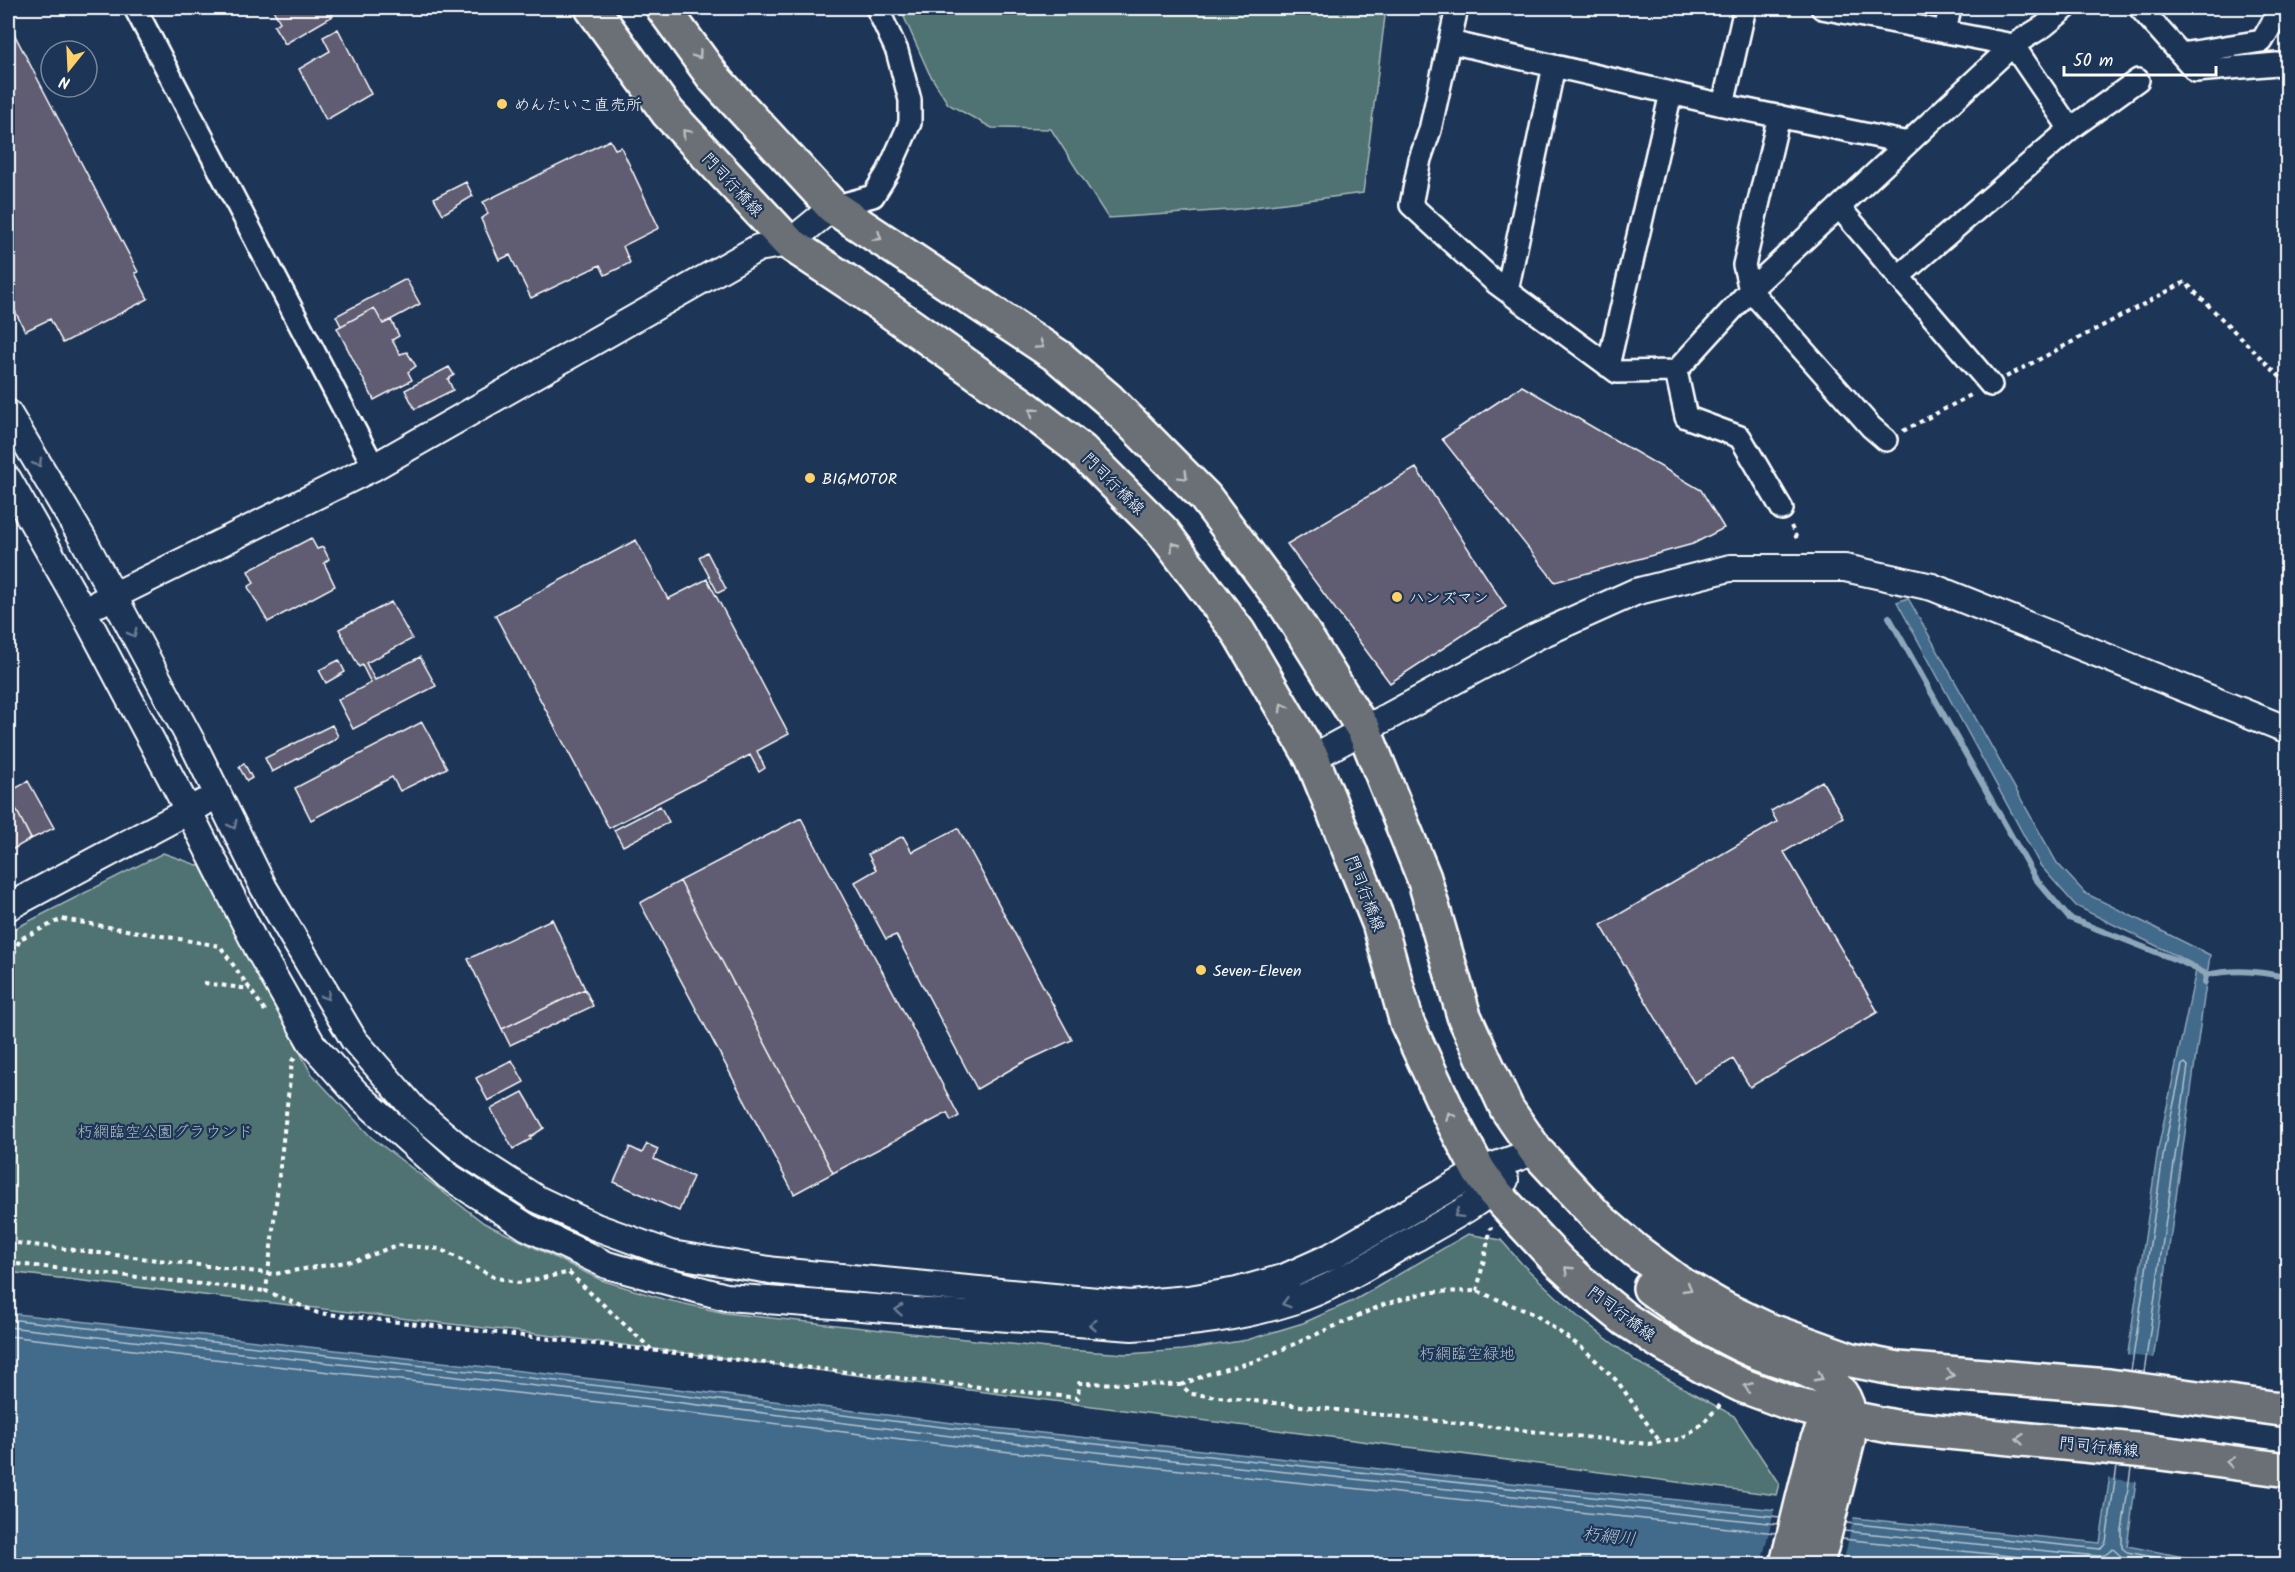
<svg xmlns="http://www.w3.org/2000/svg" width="2295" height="1572" viewBox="0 0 2295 1572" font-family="Kalam,'Klee One',sans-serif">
  <rect width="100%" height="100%" fill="#1d3557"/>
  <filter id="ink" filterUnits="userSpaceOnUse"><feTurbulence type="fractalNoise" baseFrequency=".0167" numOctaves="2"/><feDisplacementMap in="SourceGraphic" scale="12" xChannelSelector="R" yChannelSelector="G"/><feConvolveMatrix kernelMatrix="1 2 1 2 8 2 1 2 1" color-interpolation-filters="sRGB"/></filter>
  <g filter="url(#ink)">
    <path fill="#507272" stroke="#a8b8b8" stroke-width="1.5" d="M900,8h486l-23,185 -133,17 -122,8 -57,-89 -59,-1 -44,-24 -19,-31z
      M163,853l37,13 111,207 60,64 113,86 117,57 62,19 62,14 341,37 61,4 56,-4 64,-10 56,-17 50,-22 115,-67 33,6 21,24 54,51 61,47 97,54 45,68 -3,11 -1214,-158 -554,-65v-340z"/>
    <path fill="#426b8a" stroke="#8ea6b9" stroke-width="1.5" d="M1908,598l149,265 28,30 125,62 -83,591 93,18h-2212v-251l620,70 357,44 575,61 540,55 58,-394 39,-183 -121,-60 -36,-41 -143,-263z"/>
    <path fill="#1d3557" d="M2124,1355l32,3 -18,124 -32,-4z
      M1775,1507l79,8 -11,49h-82z"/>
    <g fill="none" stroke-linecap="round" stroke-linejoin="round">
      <path stroke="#b3c4d0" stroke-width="1.5" d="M8,1319l619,70 357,43 796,85
        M8,1327l618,69 357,44 795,84
        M8,1336l617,69 357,44 794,84
        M2131,1371l33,-221 18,-85 3,-2 3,3 -44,307
        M2131,1468l-9,62v18l5,4 63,12
        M1846,1523l254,26 6,-7 11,-76
        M1844,1531l254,25 7,-1 8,-6 11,10 28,5
        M1842,1539l248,25"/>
      <path stroke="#8ea6b9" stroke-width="6" d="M1889,617l146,261 34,40 115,45 20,10
        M2205,982l1,-7c26,-6 56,-4 82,3"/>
    </g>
    <path fill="#615c71" stroke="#fff" stroke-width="1.5" d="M272,8h57l4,8 -48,28 -11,-18 6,-4z
      M8,22l130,250 -3,1 13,26 -85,44 -13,-24 -25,12 -17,-34z
      M338,29l33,65 -45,26 -27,-51 31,-18 -7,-14z
      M610,140l5,9 6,-2 38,81 -36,18 7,17 -25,12 -5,-10 -69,33 -21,-43 -11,5 -18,-41 7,-5 -5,-12z
      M466,182l7,14 -30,18 -9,-16z
      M406,279l14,25 -37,20 -9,-16 -33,18 -5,-10z
      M374,308l9,16 8,-4 8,16 -7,4 8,14 7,-2 9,14 -8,6 4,8 -38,20 -37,-72z
      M449,367l5,8 -6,4 5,11 -38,19 -10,-19z
      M1522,386l179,104 23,38 -31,16 -138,38 -113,-143z
      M1416,468l90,139 -116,76 -103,-139z
      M311,538l6,11 6,-2 6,12 -5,4 11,23 -67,36 -20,-35 6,-4 -6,-12z
      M636,540l32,59 39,-20 82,155 -32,17 8,17 -6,4 -9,-17 -141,73 -114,-213z
      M707,552l19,37 -8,4 -19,-36z
      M391,602l21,37 -46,24 9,17 45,-23 16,29 -83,43 -15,-29 33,-17 -9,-18 -3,2 -20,-38z
      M339,660l6,12 -19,11 -7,-13z
      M422,722l25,46 -47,23 -8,-14 -81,43 -16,-32z
      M332,725l6,11 -6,5 -60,31 -7,-14z
      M244,763l8,15 -5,3 -8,-14z
      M28,781l26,47 -23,11 -23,-46z
      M1822,781l21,36 -59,35 94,160 -128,75 -17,-28 -39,24 -93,-158 176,-103 -6,-11z
      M8,793l23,46 -23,13z
      M660,806l9,16 -46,24 -9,-16z
      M801,818l158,298 -8,5 -4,-8 -114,60 -153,-292z
      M958,828l114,212 -52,24 -43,25 -81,-154 -10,4 -31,-57 21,-12 -8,-16 35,-18 9,16z
      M680,881l153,292 -39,21 -154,-291z
      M552,919l33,70 -83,40 -34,-70z
      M585,989l8,17 -83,39 -8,-16z
      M512,1060l12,22 -36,19 -12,-23z
      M523,1092l21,36 -14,9 1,2 -18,10 -22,-40z
      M647,1144l11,5 -4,10 39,18 -14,34 -65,-29 16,-35 12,6z"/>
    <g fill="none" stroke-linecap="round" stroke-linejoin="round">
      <g stroke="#fff" stroke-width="26">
        <path id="minor" d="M135,8l239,459
          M1457,8l-27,122 -10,29 -9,46 85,78 121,89 59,-1 74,-81 158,-147 105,-98 31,-19 22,-18
          M1822,8l191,37 57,84 -172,148
          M2140,8l56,63 81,-7 11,4
          M1945,32l5,-24
          M1450,42l273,63 185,38
          M2181,54l81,-13 19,-33
          M1723,105l22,-97
          M1779,116l-35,149 6,25 121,137 15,13
          M2070,129l68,-49
          M833,207l40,-11 15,-24 22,-49v-23l-13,-49 -20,-43
          M1839,207l152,178
          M1507,291l47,-225
          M1608,366l63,-273
          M1676,371l10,46 54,20 42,72"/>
      </g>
      <g stroke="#fff" stroke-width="30">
        <path id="tertiary" d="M8,413l75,126 113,211 68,138 90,152 61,70 52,44 70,45 59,28 75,27 105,17 354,33 59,-5 48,-8 46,-13 47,-21 149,-86 57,-20
          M8,479l75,132 105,199 69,137 55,97 44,49 92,83 79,51 80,38 119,32 406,30c55,-3 108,-9 161,-26 43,-14 82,-40 121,-62 32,-18 65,-35 91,-59
          M99,603l275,-136 384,-219 31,-5 44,-36
          M1312,758l223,-121 100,-45 95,-24h115l87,19 356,143
          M8,907l195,-104"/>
      </g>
      <g stroke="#fff" stroke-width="38">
        <path id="primary" d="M592,8l76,105 121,130 77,51 159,113 56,43 82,82 76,101 73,125 67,165 28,100 46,99 26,49 14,20 66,71 34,31 32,26 40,26 39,22 37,18 51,19 38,10 65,13 251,24 142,19
          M663,8l51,70 119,129 226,150 50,43 96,97 82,110 77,123 60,148 40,138 43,93 29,42 63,68 37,32 43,32 47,27 40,19 86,31 46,9 211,17 179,24
          M1650,1288c32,24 66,46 102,62 25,11 65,19 84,38 15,15 14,32 12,51l-31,125
          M1787,1564l30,-122 13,-28 13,-17"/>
      </g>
      <path stroke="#fff" stroke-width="4" stroke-dasharray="4.5 4.5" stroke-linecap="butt" d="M2006,377l179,-95 103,103
        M1903,431l70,-37
        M1791,526l7,15
        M8,959l4,-1 8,-19 42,-20 158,27 46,66
        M204,983l46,6
        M295,1058l-3,3 -26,230 52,22 760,85 1,-15 102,2 10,9 457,50 33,-5 21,-15 20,-21
        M8,1242l266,32 84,-14 39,-15 43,4 54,28 25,6 52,-11
        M8,1263l258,28
        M569,1273l82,76
        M1477,1291l14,-64
        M1181,1385l27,-11 48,-13 129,-57 43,-12 49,-1 57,23 51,36 33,32 42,60"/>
      <use href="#minor" stroke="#1d3557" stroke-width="21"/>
      <use href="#tertiary" stroke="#1d3557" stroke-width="26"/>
      <use href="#primary" stroke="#6a7074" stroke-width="33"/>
    </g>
    <defs><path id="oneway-chevron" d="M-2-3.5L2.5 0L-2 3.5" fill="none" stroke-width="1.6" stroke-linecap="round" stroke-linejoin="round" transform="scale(1.5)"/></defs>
    <g stroke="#bcbfc0">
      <use href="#oneway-chevron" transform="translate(698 55) rotate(54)"/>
      <use href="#oneway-chevron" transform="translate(686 133) rotate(-133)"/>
      <use href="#oneway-chevron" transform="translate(878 237) rotate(33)"/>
      <use href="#oneway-chevron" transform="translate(1040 345) rotate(34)"/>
      <use href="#oneway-chevron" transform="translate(1033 412) rotate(-142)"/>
      <use href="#oneway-chevron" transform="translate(1184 476) rotate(45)"/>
      <use href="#oneway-chevron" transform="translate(1174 546) rotate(-127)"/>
      <use href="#oneway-chevron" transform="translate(1283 707) rotate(-120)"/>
      <use href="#oneway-chevron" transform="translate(1450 1116) rotate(-115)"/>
      <use href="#oneway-chevron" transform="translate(1568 1270) rotate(-137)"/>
      <use href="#oneway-chevron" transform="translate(1688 1288) rotate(30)"/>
      <use href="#oneway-chevron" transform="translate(1950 1375) rotate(6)"/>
      <use href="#oneway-chevron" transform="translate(1819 1377) rotate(28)"/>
      <use href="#oneway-chevron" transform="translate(1748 1387) rotate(-159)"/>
      <use href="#oneway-chevron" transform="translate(2020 1439) rotate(-175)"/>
      <use href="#oneway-chevron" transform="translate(2230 1462) rotate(-172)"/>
    </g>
    <g stroke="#6c7c92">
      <use href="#oneway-chevron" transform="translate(38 463) rotate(59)"/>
      <use href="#oneway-chevron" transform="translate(133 633) rotate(62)"/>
      <use href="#oneway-chevron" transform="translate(233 825) rotate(63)"/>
      <use href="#oneway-chevron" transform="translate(326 996) rotate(58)"/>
      <use href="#oneway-chevron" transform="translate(1458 1214) rotate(148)"/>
      <use href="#oneway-chevron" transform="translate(1286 1303) rotate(164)"/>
      <use href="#oneway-chevron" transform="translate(899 1310) rotate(-176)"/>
      <use href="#oneway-chevron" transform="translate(1093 1325) rotate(-176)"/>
    </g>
  </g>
  <g fill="#ffd166" stroke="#1d3557" stroke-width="2">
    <circle cx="502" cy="104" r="6"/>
    <circle cx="810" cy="478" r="6"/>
    <circle cx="1397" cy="597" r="6"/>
    <circle cx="1201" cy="970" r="6"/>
  </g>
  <g text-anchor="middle" stroke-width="4.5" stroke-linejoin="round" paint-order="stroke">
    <g font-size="16" fill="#fff" stroke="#1d3557" text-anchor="start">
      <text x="514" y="110">めんたいこ直売所</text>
      <text x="822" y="484">BIGMOTOR</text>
      <text x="1409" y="603">ハンズマン</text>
      <text x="1213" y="976">Seven-Eleven</text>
    </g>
    <g font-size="16" fill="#fff" stroke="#1d3557">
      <text transform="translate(733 184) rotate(47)" y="6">門司行橋線</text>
      <text transform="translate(1114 483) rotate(45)" y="6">門司行橋線</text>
      <text transform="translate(1366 893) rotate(69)" y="6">門司行橋線</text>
      <text transform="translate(1622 1313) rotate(37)" y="6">門司行橋線</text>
      <text transform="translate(2099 1446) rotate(6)" y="6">門司行橋線</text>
    </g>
    <g font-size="16" fill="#b0c0c0" stroke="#1d3557">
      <text x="165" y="1137">朽網臨空公園グラウンド</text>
      <text x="1467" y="1359">朽網臨空緑地</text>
    </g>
    <g font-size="18" font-style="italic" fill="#b3c4d0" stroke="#1d3557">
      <text transform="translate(1609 1536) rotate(7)" y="6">朽網川</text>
    </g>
  </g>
  <rect width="2295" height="1572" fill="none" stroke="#1d3557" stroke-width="30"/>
  <rect x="15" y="15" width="2265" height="1542" fill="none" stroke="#fff" stroke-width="2" filter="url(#ink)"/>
  <g transform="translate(69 69) rotate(198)"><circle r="28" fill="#1d3557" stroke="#77869a" stroke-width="1.5"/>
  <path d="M0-4.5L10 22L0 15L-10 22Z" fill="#ffd166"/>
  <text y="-9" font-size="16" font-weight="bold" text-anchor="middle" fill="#ffffff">N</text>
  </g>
  <path d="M2064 66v9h152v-9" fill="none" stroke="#ffffff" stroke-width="3"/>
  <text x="2073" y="66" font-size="18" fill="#ffffff" stroke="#1d3557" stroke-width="4.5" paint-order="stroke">50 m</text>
</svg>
